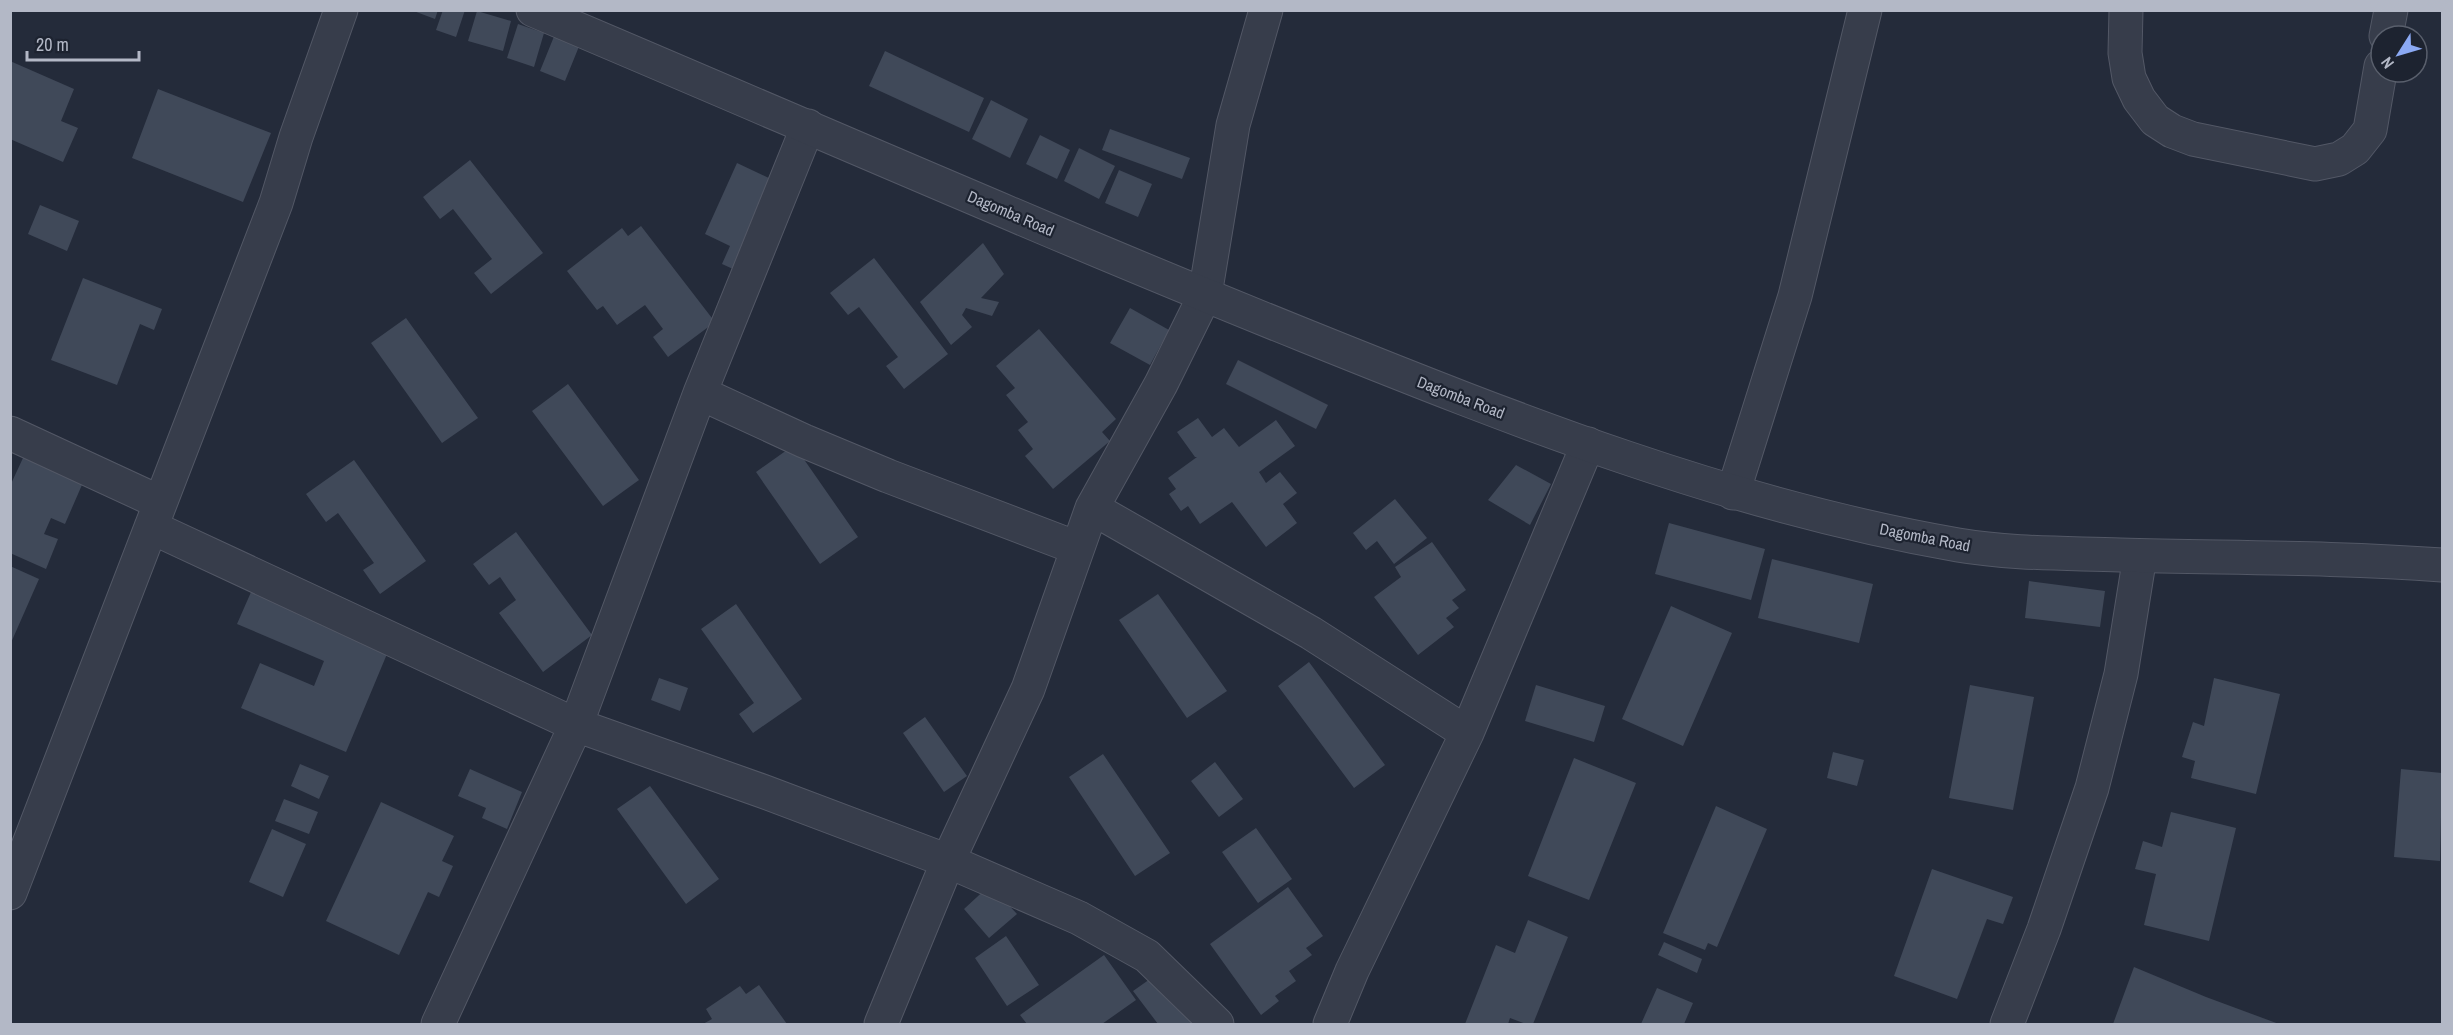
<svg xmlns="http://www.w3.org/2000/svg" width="2453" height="1035" viewBox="0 0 2453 1035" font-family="'Archivo Narrow',sans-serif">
  <rect width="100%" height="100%" fill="#242b3a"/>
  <path fill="#404959" d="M411,10h27l-3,9z
    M443,10h22l-9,27 -20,-7z
    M477,11l34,10 -8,30 -35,-10z
    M518,24l26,9 -10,34 -27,-9z
    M555,34l25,10 -15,37 -25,-10z
    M885,51l99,47 -15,34 -100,-46z
    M10,61l64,28 -13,32 17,7 -15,34 -53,-23z
    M158,89l113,44 -28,69 -111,-44z
    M991,100l37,19 -18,39 -38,-19z
    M1110,129l80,29 -8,21 -80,-29z
    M1040,135l30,15 -13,29 -31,-15z
    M1079,148l36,18 -16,33 -35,-18z
    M470,160l73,93 -52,41 -17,-21 18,-14 -39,-50 -13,10 -17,-22z
    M737,163l36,17 -29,94 -22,-10 8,-18 -25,-12z
    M1119,170l33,14 -14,33 -33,-14z
    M40,205l39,16 -12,30 -39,-17z
    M641,226l74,96 -47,35 -15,-20 10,-8 -18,-24 -28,20 -14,-19 -6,4 -30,-39 55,-43 6,8z
    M983,243l21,31 -23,24 18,4 -7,14 -26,-8 -4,7 10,12 -21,18 -31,-43z
    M874,258l74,96 -44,35 -18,-23 12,-9 -39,-50 -11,8 -18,-22z
    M83,278l79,31 -8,21 -14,-6 -23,61 -66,-25z
    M1130,308l39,22 -19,35 -40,-22z
    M406,318l72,100 -36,25 -71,-100z
    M1039,329l77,90 -14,13 8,9 -57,48 -28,-33 8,-7 -15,-19 10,-8 -22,-27 9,-7 -19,-22z
    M1238,360l90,45 -12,24 -90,-45z
    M568,384l71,96 -36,26 -71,-95z
    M1198,418l14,19 12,-9 15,19 37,-27 19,26 -36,26 7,11 14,-11 17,21 -14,11 14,19 -31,24 -34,-45 -32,22 -12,-18 -7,5 -12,-17 7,-5 -8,-11 29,-21h-2l-18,-25z
    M29,445l59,26 -23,53 -14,-6 -7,16 14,5 -12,30 -36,-16v-67z
    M794,445l64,92 -38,27 -64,-92z
    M354,460l72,101 -46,33 -17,-24 11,-7 -36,-50 -12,9 -20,-28z
    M1516,465l35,19 -21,41 -42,-25z
    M1395,499l32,39 -33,26 -17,-23 -11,9 -13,-17z
    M1669,523l96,26 -14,51 -96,-26z
    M516,532l76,103 -49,37 -44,-59 17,-13 -16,-23 -11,8 -16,-21z
    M1432,542l34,48 -14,10 7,8 -13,10 8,9 -36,28 -44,-58 27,-20 -6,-10z
    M1772,559l101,25 -14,59 -101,-25z
    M10,566l29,13 -29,66z
    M2029,581l76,10 -5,36 -75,-9z
    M255,583l137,59 -46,110 -105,-44 19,-45 54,23 10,-25 -87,-37z
    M1158,594l69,97 -40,27 -68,-98z
    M736,604l66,95 -49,34 -14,-19 15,-11 -53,-74z
    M1671,606l61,27 -49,113 -61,-27z
    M1309,662l76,103 -31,23 -76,-102z
    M659,678l29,10 -8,23 -29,-11z
    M2214,678l66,16 -24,100 -65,-16 4,-17 -13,-4 11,-35 11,4z
    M1536,685l69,21 -11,36 -69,-21z
    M1970,685l64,12 -21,113 -64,-12z
    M925,717l42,59 -23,16 -41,-59z
    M1833,752l31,8 -7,26 -30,-8z
    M1103,754l67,99 -35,23 -66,-99z
    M1574,758l62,25 -47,117 -61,-24z
    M1215,762l28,37 -24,18 -28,-36z
    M300,764l29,12 -10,23 -28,-13z
    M470,769l52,23 -15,37 -25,-11 4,-10 -28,-12z
    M2401,769l41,4 -2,88 -46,-4z
    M650,786l69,93 -33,25 -69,-95z
    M284,799l34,13 -9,22 -34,-13z
    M381,802l73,34 -12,25 11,5 -14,31 -11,-5 -29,63 -73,-34z
    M1716,806l51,23 -50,118 -9,-4 -3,7 -42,-17z
    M2171,812l65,16 -27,113 -65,-16 12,-51 -21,-5 8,-28 19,6z
    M1256,828l36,51 -34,24 -36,-51z
    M272,829l34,15 -23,53 -34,-15z
    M1932,869l81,28 -10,27 -16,-5 -30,80 -63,-23z
    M990,885l27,29 -28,24 -25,-29z
    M1288,887l35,49 -17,12 6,7 -23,16 7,10 -21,15 4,5 -18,14 -51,-71z
    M1528,920l40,17 -35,87h-7l-16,-6 -2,6h-43l31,-79 19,8z
    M1006,936l33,49 -32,21 -32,-48z
    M1664,942l38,17 -5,14 -39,-18z
    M1104,955l32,45 -34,24h-75l-7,-9z
    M2134,967l72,30 73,27h-166z
    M1160,972l37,52h-39l-25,-33z
    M759,985l28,39h-84l9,-5 -6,-10 34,-23 6,8z
    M1657,988l36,15 -9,21h-43z"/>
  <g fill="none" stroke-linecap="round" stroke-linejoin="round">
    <g stroke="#535866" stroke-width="35">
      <path id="minor" d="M2126,10l-1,43 4,25 10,21 16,21 17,11 21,8 122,25 24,-5 16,-10 15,-19 11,-64
        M2386,36l5,-26
        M700,393l104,48 84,35 189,72
        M10,433l149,69
        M1733,493l62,-197 70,-286
        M1092,508l219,125 156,100
        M151,527l425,198 189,67 183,69 131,57 68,38 70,68
        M10,893l266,-690 20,-66 45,-127
        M438,1024l138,-299 124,-332 108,-267
        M881,1024l67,-163 80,-172 64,-181 69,-124 44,-89 28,-170 33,-115
        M1330,1024l22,-53 115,-238 121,-289
        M2007,1024l37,-95 48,-141 29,-114 19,-118"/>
    </g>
    <g stroke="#535866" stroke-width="35">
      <path id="tertiary" d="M533,10c258,109 514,222 773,326 211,85 426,170 652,209 53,9 108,8 162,10 107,3 215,2 322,10"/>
    </g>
    <use href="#minor" stroke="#373d4b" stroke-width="33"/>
    <use href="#tertiary" stroke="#373d4b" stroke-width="33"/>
  </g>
  <g text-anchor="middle" stroke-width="4.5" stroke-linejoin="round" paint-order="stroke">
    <g font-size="16" fill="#b3b8c6" stroke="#1d2330">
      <text transform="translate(1011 213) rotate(23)" y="6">Dagomba Road</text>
      <text transform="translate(1461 397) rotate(21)" y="6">Dagomba Road</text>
      <text transform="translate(1925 537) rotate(11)" y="6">Dagomba Road</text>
    </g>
  </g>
  <rect width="2453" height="1035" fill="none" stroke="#b3b8c6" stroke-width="24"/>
  <g transform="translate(2399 54) rotate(233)"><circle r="28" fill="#1d2330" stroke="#595f6c" stroke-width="1.5"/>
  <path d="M0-4.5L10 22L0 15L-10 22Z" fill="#8ba9f3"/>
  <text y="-9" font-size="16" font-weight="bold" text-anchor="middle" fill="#b3b8c6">N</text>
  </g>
  <path d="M27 51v9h112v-9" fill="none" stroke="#b3b8c6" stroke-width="3"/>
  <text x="36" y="51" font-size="18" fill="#b3b8c6" stroke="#1d2330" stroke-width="4.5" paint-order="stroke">20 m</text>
</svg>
